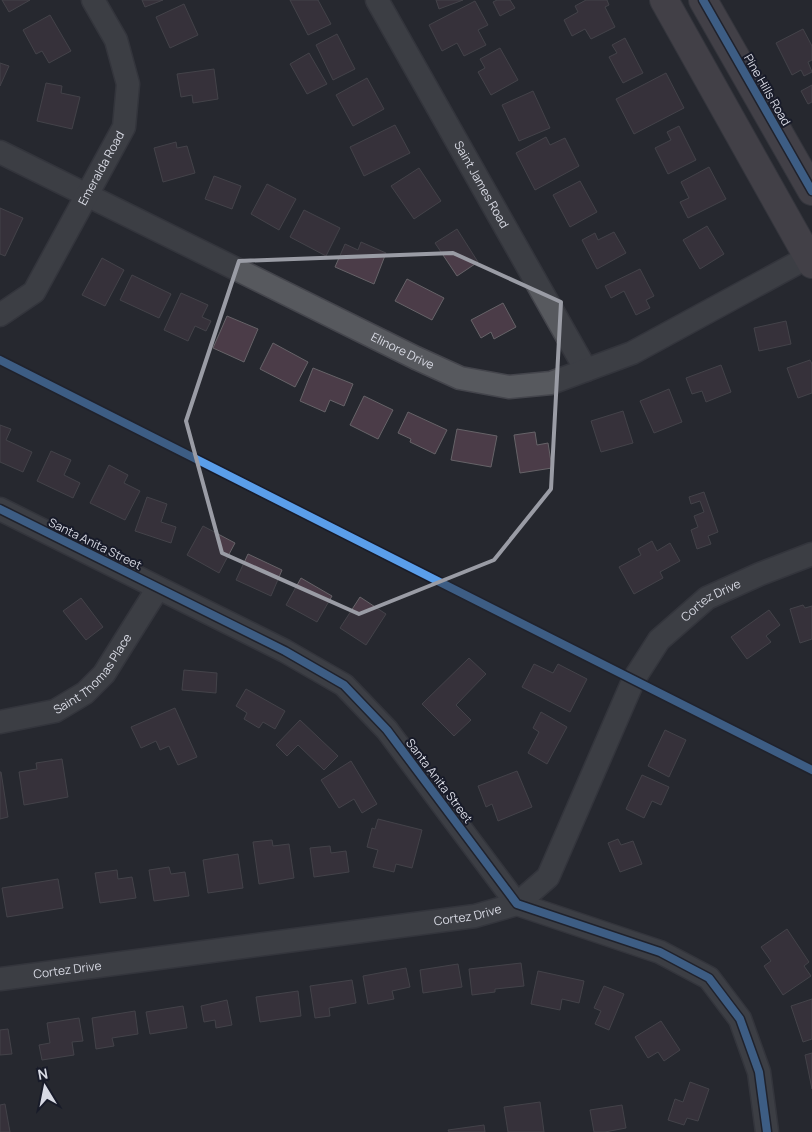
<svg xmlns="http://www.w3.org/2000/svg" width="812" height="1132" viewBox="0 0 812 1132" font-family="Manrope,sans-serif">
  <rect width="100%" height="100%" fill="#26282f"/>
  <path fill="#4b3c48" stroke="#666368" d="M2,0h28l-21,12z
    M142,0h21l-18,7z
    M290,0h28l13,24 -23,11z
    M436,0h27l-24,9z
    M497,0h13l5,8 -15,8 -7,-14z
    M586,0h21l2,5 -4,2 10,20 -24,12 -6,-10 -13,7 -8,-16 14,-8 -3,-6z
    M475,1l13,24 -10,5 8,15 -22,11 -7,-13 -15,8 -13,-26z
    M184,4l14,31 -28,13 -14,-31z
    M50,15l21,36 -22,12 -7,-12 -6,3 -13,-24z
    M803,29l9,17v14l-4,2 4,10 -8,4 -3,-6 -9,5 -16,-32z
    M337,34l18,35 -22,11 -17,-35z
    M625,38l18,35 -20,10 -14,-26 8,-4 -5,-8z
    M500,48l18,32 -27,15 -13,-23 7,-4 -5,-9z
    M309,53l18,31 -20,10 -17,-30z
    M0,63l9,3 -9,20z
    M214,69l4,30 -25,4 -1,-8 -11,2 -4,-23z
    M666,73l18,35 -50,26 -18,-35z
    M367,78l17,31 -31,17 -17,-31z
    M46,83l16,3 -1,7 19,4 -8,32 -35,-8z
    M812,85v17l-4,2 -7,-13z
    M533,91l17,37 -31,13 -17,-36z
    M395,125l15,28 -46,23 -14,-29z
    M679,126l17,34 -28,14 -13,-26 16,-8 -4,-8z
    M546,137l4,8 15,-7 14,28 -44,24 -19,-37z
    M176,142l1,6 10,-2 8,27 -32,9 -9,-34z
    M709,167l17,32 -38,19 -8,-16 9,-4 -8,-16z
    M419,168l22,33 -27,18 -23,-33z
    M214,176l27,10 -9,23 -27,-10z
    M580,181l17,31 -27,15 -17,-32z
    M267,184l29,15 -17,31 -28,-16z
    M0,208l23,10 -18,38 -5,-2z
    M304,210l36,18 -14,28 -36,-19z
    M707,226l17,28 -24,15 -17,-29z
    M457,229l21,33 -21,14 -22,-33z
    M614,232l12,21 -29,16 -15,-29 13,-7 3,7z
    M361,242l25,11 -12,31 -39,-17 10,-23 13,6z
    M102,258l22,12 -19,36 -23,-11z
    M640,269l14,27 -8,4 4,8 -14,7 -12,-24 -13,7 -6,-12z
    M132,275l39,19 -12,24 -39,-18z
    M407,279l37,19 -12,22 -37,-19z
    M181,293l27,12 -6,12 9,4 -5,10 -11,-5 -7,15 -24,-11z
    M503,303l13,24 -22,12 -3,-7 -10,6 -10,-18z
    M227,316l31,13 -14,33 -31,-14z
    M786,321l5,23 -32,7 -5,-23z
    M273,343l35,19 -13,25 -35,-18z
    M810,360l2,4v29l-14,5 -11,-30z
    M721,365l10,27 -25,10 -4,-11 -10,3 -6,-16z
    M313,368l40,16 -9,22 -14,-6 -5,12 -25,-11z
    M669,389l13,33 -28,11 -14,-32z
    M364,396l29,14 -15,29 -28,-14z
    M623,411l10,32 -32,9 -10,-31z
    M408,412l39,18 -12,24 -25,-12 1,-3 -13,-6z
    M0,425l11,4 -5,11 26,12 -9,20 -23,-10z
    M457,429l40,7 -6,31 -40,-7z
    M535,432l2,13 11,-2 4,25 -32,5 -6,-38z
    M51,451l20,9 -7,15 16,8 -7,15 -36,-17z
    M109,465l19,10 -4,8 16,8 -15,29 -35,-17z
    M704,492l14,40 -10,4 3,8 -14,5 -6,-19 7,-3 -4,-11 10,-4 -4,-11 -9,3 -2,-7z
    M147,497l20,7 -6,18 15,5 -5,16 -36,-12z
    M203,526l32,17 -16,30 -32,-18z
    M652,541l5,10 13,-8 10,18 -20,11 3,6 -29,16 -15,-27 22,-12 -3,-6z
    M248,554l34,16 -11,26 -35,-16z
    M301,578l31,18 -15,26 -31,-17z
    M360,597l26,17 -20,31 -26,-17z
    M81,598l22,29 -17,13 -23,-29z
    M803,605l2,3 7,-2v33l-12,4 -10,-34z
    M769,610l11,15 -14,11 5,6 -24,17 -16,-22z
    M469,658l17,16 -30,31 15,15 -17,16 -32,-32z
    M534,664l19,9 5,-9 29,15 -17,33 -48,-25z
    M184,670l33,3 -1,20 -34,-3z
    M246,689l39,22 -10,18 -12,-7 -4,6 -15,-9 3,-6 -11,-7z
    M175,708l22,49 -19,8 -9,-19 -9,4 -4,-9 -15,7 -10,-21z
    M541,712l26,15 -20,37 -19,-11 11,-21 -6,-4z
    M300,720l38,36 -14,14 -26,-25 -11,11 -11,-11z
    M665,730l21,10 -17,37 -21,-11z
    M62,759l6,38 -44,8 -5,-33 18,-3 -1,-6z
    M351,761l26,43 -15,9 -8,-14 -15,9 -18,-28z
    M517,771l15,36 -34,14 -6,-17 -6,3 -8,-21z
    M0,772h1l7,45 -8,2z
    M642,775l27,12 -8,18 -9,-4 -8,17 -18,-9z
    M378,819l44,11 -10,38 -16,-4 -2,8 -21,-5 5,-17 -11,-3 5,-19 3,1z
    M618,839l3,6 12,-4 9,23 -22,8 -12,-29z
    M272,840l1,6 16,-2 5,34 -35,6 -6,-42z
    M330,846l1,7 15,-2 3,21 -35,5 -4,-29z
    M238,854l5,34 -35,5 -5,-33z
    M169,867l2,7 14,-2 4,24 -35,5 -5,-31z
    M117,870l1,9 14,-2 4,21 -36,5 -5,-30z
    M58,879l5,29 -56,9 -5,-29z
    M787,929l22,33 -5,4 7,10 -28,19 -19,-29 7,-5 -10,-14z
    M521,963l3,23 -29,3v3l-23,3 -3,-26z
    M458,964l4,23 -39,6 -3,-23z
    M406,968l4,19 -18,4 2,8 -26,5 -5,-28z
    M538,971l46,10 -5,22 -17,-4 -2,11 -29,-6z
    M352,980l4,23 -27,5 1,8 -15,2 -5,-32z
    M604,986l20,8 -15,36 -14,-6 6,-13 -7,-3z
    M298,991l3,25 -41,6 -4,-25z
    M812,999v40l-9,3 -12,-36z
    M227,1000l5,25 -16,3 -1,-8 -11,2 -3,-16z
    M183,1006l4,22 -37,6 -4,-22z
    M135,1011l3,23 -26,4 2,8 -18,3 -4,-31z
    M79,1018l4,23 -11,1 2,13 -32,5 -3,-15 11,-2 -3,-20z
    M661,1021l19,29 -16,11 -6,-9 -10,6 -13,-21z
    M8,1029l4,25 -12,1v-25z
    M812,1053v36l-7,-34z
    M690,1082l19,7 -11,32 -11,-3 -3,7 -16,-5 7,-21 8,3z
    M540,1102l4,30h-36l-4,-25z
    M5,1104l5,28h-10v-27z
    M622,1105l4,23 -21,4h-11l-4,-22z
    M484,1125l1,7h-36l-1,-2z"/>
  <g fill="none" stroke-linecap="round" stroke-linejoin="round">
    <g stroke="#44454c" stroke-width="25">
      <g id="minor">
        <path id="s1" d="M377,0l209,370"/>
        <path id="s2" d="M0,152l416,206 44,20 49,9 42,-4 81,-30 180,-98"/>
        <path id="s3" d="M0,315l34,-23 90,-165 4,-43 -12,-44 -23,-40"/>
        <path d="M0,509l285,142 59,34 43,45 130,174 143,48 49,26 31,41 19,53 8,60"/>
        <path id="s4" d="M0,722l55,-11 30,-18 19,-19 54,-86"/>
        <path id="s5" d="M0,979l475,-63 42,-12 31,-27 86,-198 25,-39 48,-42 53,-24 52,-20"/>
      </g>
    </g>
    <g stroke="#44454c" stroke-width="30">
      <path id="major" d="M664,0l148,264
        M703,0l109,191"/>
    </g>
    <use href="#minor" stroke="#57595e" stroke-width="22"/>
    <use href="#major" stroke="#645d64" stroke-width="28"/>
    <g stroke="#181b29" stroke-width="11">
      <path id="cycleway" d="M703,0l109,191
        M0,360l812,410
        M0,509l285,142 59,34 43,45 130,174 143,48 49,26 31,41 19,53 8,60"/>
    </g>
    <use href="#cycleway" stroke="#5a9eea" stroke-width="8"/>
  </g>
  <path d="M0 0H812V1132H0ZM453,253l108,49 -10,187 -57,71 -135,54 -137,-61 -36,-132 53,-160z" fill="#26282f" fill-opacity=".55" fill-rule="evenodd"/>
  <path fill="none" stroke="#9a9ca5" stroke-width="4" stroke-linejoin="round" d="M453,253l108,49 -10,187 -57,71 -135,54 -137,-61 -36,-132 53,-160z"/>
  <g text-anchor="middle" stroke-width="4" stroke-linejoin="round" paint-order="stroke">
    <g font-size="12" fill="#d8dae4" stroke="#181b29">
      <text transform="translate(767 90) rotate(60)" y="4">Pine Hills Road</text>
      <text dy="4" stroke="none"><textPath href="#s3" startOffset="182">Emeralda Road</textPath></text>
      <text dy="4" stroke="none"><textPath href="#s1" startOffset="212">Saint James Road</textPath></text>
      <text dy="4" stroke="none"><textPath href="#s2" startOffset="449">Elinore Drive</textPath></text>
      <text transform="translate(95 544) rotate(26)" y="4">Santa Anita Street</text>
      <text dy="4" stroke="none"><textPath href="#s5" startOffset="892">Cortez Drive</textPath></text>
      <text dy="4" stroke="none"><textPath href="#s4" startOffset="110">Saint Thomas Place</textPath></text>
      <text transform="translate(439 781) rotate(53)" y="4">Santa Anita Street</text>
      <text dy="4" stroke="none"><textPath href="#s5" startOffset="472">Cortez Drive</textPath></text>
      <text dy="4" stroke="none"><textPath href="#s5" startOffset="68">Cortez Drive</textPath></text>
    </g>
  </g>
  <g transform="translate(45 1087) rotate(350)" stroke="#181b29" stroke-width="4" paint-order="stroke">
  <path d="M0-4L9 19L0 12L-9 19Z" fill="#d8dae4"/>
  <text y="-8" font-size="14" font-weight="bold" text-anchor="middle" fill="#d8dae4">N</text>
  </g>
</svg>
